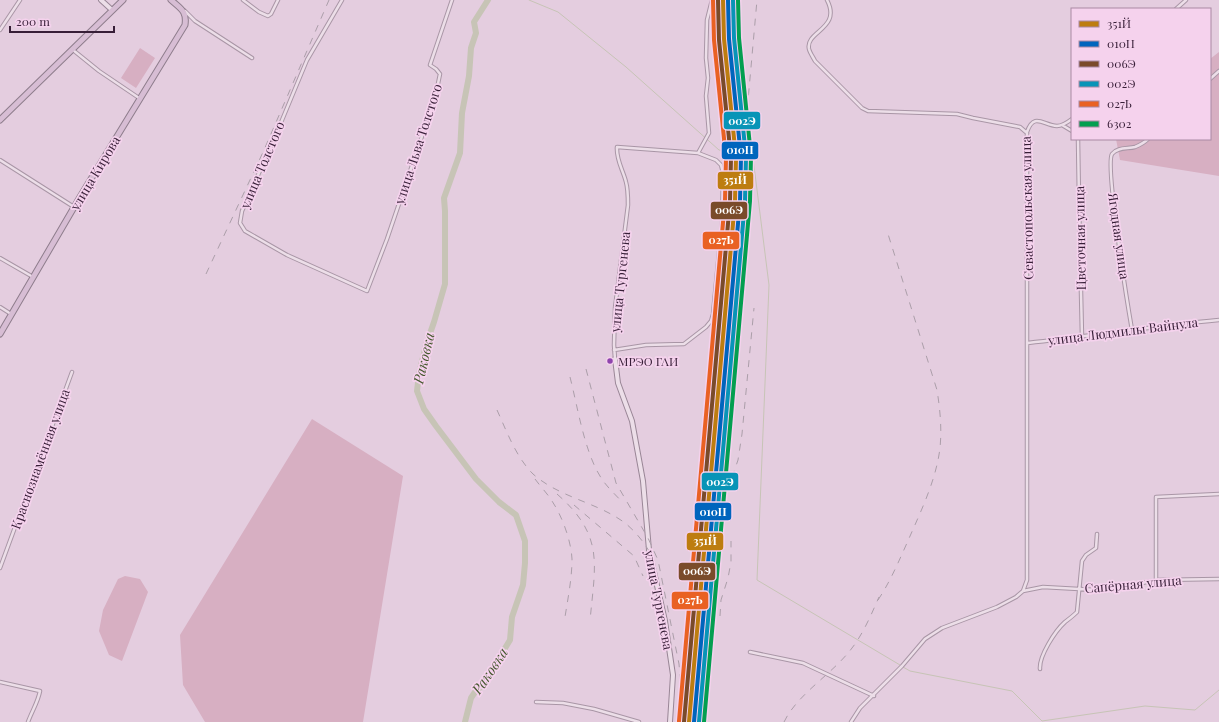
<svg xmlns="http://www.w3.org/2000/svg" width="1219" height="722" viewBox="0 0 1219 722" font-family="'Playfair Display',serif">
  <rect width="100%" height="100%" fill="#e4cddf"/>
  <path fill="#d7afc2" d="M140,48l15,10 -19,30 -15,-10z
    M1219,52v124l-99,-16 -4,-21h94v-80z
    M312,419l91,57 -40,246h-158l-22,-37 -3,-50z
    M125,576l15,3 8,13 -26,69 -13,-6 -10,-24 4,-21 15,-31z"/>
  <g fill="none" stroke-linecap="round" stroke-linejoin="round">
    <path stroke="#c7c4b6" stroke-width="1" d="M529,0l29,12 68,55 93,83 30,6 4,2 16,127 -12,295 143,85
      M903,667l7,4 102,20 30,30 103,-15 50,4 24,-20"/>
    <path stroke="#c7c4b6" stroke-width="6" d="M465,722l6,-24 4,-6 7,-6 28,-46 2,-23 11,-32 2,-22v-22l-9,-26 -17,-13 -23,-23 -40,-53 -12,-17 -7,-18 2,-17 7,-29 8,-23 11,-38v-73l-1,-13 16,-45 2,-40 7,-37 2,-28 5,-15 -2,-11 14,-22"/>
    <g stroke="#a996a6" stroke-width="4.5">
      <path id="street" d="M243,0l16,12 9,4 3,-2 7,-14
        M342,0l-35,60 -32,77 -33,74 -2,12 5,8 42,24 80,36 20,-52 48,-141 5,-24 -4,-5 -6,-4 22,-65
        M827,0c15,29 -22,31 -18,49 1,4 4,8 6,12l47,47 6,3 89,3 16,4 47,9 7,6v447l-4,11
        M1176,9l10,-9
        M185,11l10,10 57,37
        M0,30l20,-30
        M73,50l26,21 40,27
        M1210,79l9,-8
        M1062,125l10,6
        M1027,132c7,-20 16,-7 30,-6 5,0 11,-4 15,-7
        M1078,139l1,63 3,135
        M698,153l11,-20 -3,-37 2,-18 -2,-20 1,-38 5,-20
        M0,160l74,47
        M0,258l33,19
        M0,307l11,7
        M1132,330c-4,-23 -27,-165 -20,-176 5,-7 16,-5 23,-7 5,-2 9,-4 13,-8
        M1028,343c64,-7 127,-17 191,-23
        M614,350l32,-5 38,-1 22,-17 5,-6 2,-7 9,-92 1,-49 -2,-8 -5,-5 -18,-7 -81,-6c-1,13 6,23 9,35 2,7 2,15 2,23l-13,103 -1,37 1,14
        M0,568l72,-196
        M1156,580v-83l63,-3
        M750,652l53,11 71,33
        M1040,669c-1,-13 15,-38 25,-47 4,-3 8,-6 12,-10l5,-51 4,-6 10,-7 1,-14
        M0,682l40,9c-2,11 -8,20 -12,31
        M536,702l27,1 31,6 45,13
        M851,722l9,-14 42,-42 23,-27 17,-11 55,-21 19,-10 7,-6 20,-4 54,3 22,-2 37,-8 63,-1"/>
    </g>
    <g stroke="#998696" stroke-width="6">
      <path id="secondary" d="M101,0l11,10
        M615,359l3,24 14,38 11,60 6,69 16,71 8,54 -3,47"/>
    </g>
    <g stroke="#8e7d8c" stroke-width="7">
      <path id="highway" d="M0,120l123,-120
        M0,334l80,-137 105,-172c2,-14 -4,-16 -14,-25"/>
    </g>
    <use href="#street" stroke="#ecdee8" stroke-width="2.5"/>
    <use href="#secondary" stroke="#ecdee8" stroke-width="4"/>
    <use href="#highway" stroke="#d7bdd4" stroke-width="5"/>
    <path stroke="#ab9ea9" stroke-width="1" stroke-dasharray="7 7" stroke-linecap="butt" d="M741,179l16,-179
      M206,274l58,-124 65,-150
      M586,369l30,114 32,55 10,22 21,104 2,23
      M570,377c8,31 15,80 34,105 5,7 12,13 18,20
      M497,410c10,22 19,47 36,64 27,24 64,28 92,49 10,8 18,18 24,28
      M535,479c5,7 12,14 17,22 10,15 19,39 20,58 0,19 -4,39 -7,58
      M557,494c48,42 38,70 33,127
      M723,504l15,-44 4,-26 12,-126
      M574,505l60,51 9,20
      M878,600c12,-18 20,-37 29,-57 13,-30 29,-62 33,-95 2,-20 0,-39 -3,-58l-49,-156
      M720,616l1,-16 7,-22 3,-16v-21
      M784,722c13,-27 45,-46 64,-69 14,-16 23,-38 31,-56"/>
    <g stroke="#f5d2ed" stroke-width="7">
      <path id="rail-1" d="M689,722l46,-521 1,-43 -12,-119 -1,-39"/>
    </g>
    <g stroke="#f5d2ed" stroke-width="7">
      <path id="rail-2" d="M694,722l46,-521 1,-44 -12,-118 -1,-39"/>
    </g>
    <g stroke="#f5d2ed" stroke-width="7">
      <path id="rail-3" d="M684,722l46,-521 1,-43 -12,-118 -1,-40"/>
    </g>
    <g stroke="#f5d2ed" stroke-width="7">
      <path id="rail-4" d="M699,722l46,-521 1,-44 -12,-119 -1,-38"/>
    </g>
    <g stroke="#f5d2ed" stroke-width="7">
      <path id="rail-5" d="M679,721l46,-521 1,-42 -12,-118 -1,-40"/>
    </g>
    <g stroke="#f5d2ed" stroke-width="7">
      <path id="rail-6" d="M704,722l46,-521 1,-45 -12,-118 -1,-38"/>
    </g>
    <use href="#rail-1" stroke="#bd7d10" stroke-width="4"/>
    <use href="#rail-2" stroke="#0065bd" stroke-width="4"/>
    <use href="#rail-3" stroke="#7a4b2a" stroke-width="4"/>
    <use href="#rail-4" stroke="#0894b7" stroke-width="4"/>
    <use href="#rail-5" stroke="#e96123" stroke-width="4"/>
    <use href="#rail-6" stroke="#039f50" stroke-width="4"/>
  </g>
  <circle fill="#8e44ad" stroke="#f5d2ed" stroke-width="1.5" cx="610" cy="361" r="3.5"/>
  <g text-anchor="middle" stroke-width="3.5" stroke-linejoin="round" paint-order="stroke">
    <g font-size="12" fill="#371e37" stroke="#f5d2ed" text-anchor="start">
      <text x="618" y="366">МРЭО ГАИ</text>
    </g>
    <g font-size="13" fill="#371e37" stroke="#f5d2ed">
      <text transform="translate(418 144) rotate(-72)" y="5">улица Льва Толстого</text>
      <text transform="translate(262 165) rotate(-67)" y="5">улица Толстого</text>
      <text transform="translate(95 173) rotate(-59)" y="5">улица Кирова</text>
      <text transform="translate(1027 208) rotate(-91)" y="5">Севастопольская улица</text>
      <text transform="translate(1119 236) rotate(82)" y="5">Ягодная улица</text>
      <text transform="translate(1080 238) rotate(-91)" y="5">Цветочная улица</text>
      <text transform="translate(620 282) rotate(-84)" y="5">улица Тургенева</text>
      <text transform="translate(1123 331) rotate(-7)" y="5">улица Людмилы Вайнула</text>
      <text transform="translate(40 459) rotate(-70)" y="5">Краснознамённая улица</text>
      <text transform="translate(1133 584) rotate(-5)" y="5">Сапёрная улица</text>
      <text transform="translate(659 600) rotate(79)" y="5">улица Тургенева</text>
    </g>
    <g font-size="14" font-style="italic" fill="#44572d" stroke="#f5d2ed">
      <text transform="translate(424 358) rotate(-77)" y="5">Раковка</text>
      <text transform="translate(490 671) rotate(-56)" y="5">Раковка</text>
    </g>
  </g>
  <g stroke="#f5d2ed" stroke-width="1.5">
    <rect x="723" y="111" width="38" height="19" rx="4" fill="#0894b7"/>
    <rect x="721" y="141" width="38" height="19" rx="4" fill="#0065bd"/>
    <rect x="717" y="171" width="37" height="19" rx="4" fill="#bd7d10"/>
    <rect x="710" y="201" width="38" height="19" rx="4" fill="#7a4b2a"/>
    <rect x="702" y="231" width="38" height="19" rx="4" fill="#e96123"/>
    <rect x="701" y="472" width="38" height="19" rx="4" fill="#0894b7"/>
    <rect x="694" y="502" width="38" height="19" rx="4" fill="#0065bd"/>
    <rect x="686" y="532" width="38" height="19" rx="4" fill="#bd7d10"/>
    <rect x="678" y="562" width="38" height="19" rx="4" fill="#7a4b2a"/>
    <rect x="671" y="591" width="38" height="19" rx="4" fill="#e96123"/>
  </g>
  <g font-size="11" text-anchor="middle" font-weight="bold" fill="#fff">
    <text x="742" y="125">002Э</text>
    <text x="740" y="154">010Н</text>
    <text x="735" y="184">351Й</text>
    <text x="729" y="214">006Э</text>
    <text x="721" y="244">027Ь</text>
    <text x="720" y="486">002Э</text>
    <text x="713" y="516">010Н</text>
    <text x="705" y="545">351Й</text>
    <text x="697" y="575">006Э</text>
    <text x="690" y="604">027Ь</text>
  </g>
  <rect x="1071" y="8" width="140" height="132" fill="#f5d2ed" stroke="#a98aa4"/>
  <rect x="1079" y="21" width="20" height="6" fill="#bd7d10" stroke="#a98aa4"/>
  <text x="1107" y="28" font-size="12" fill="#371e37">351Й</text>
  <rect x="1079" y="41" width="20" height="6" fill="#0065bd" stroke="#a98aa4"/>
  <text x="1107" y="48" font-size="12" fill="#371e37">010Н</text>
  <rect x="1079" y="61" width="20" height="6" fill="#7a4b2a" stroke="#a98aa4"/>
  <text x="1107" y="68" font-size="12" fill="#371e37">006Э</text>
  <rect x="1079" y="81" width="20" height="6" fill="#0894b7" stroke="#a98aa4"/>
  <text x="1107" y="88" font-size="12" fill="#371e37">002Э</text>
  <rect x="1079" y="101" width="20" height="6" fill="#e96123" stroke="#a98aa4"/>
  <text x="1107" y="108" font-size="12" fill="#371e37">027Ь</text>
  <rect x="1079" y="121" width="20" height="6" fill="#039f50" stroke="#a98aa4"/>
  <text x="1107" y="128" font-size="12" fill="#371e37">6302</text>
  <path d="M10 26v6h104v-6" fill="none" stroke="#371e37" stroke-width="2"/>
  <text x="16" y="26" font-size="12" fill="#371e37" stroke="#f5d2ed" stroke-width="3" paint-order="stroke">200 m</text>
</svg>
